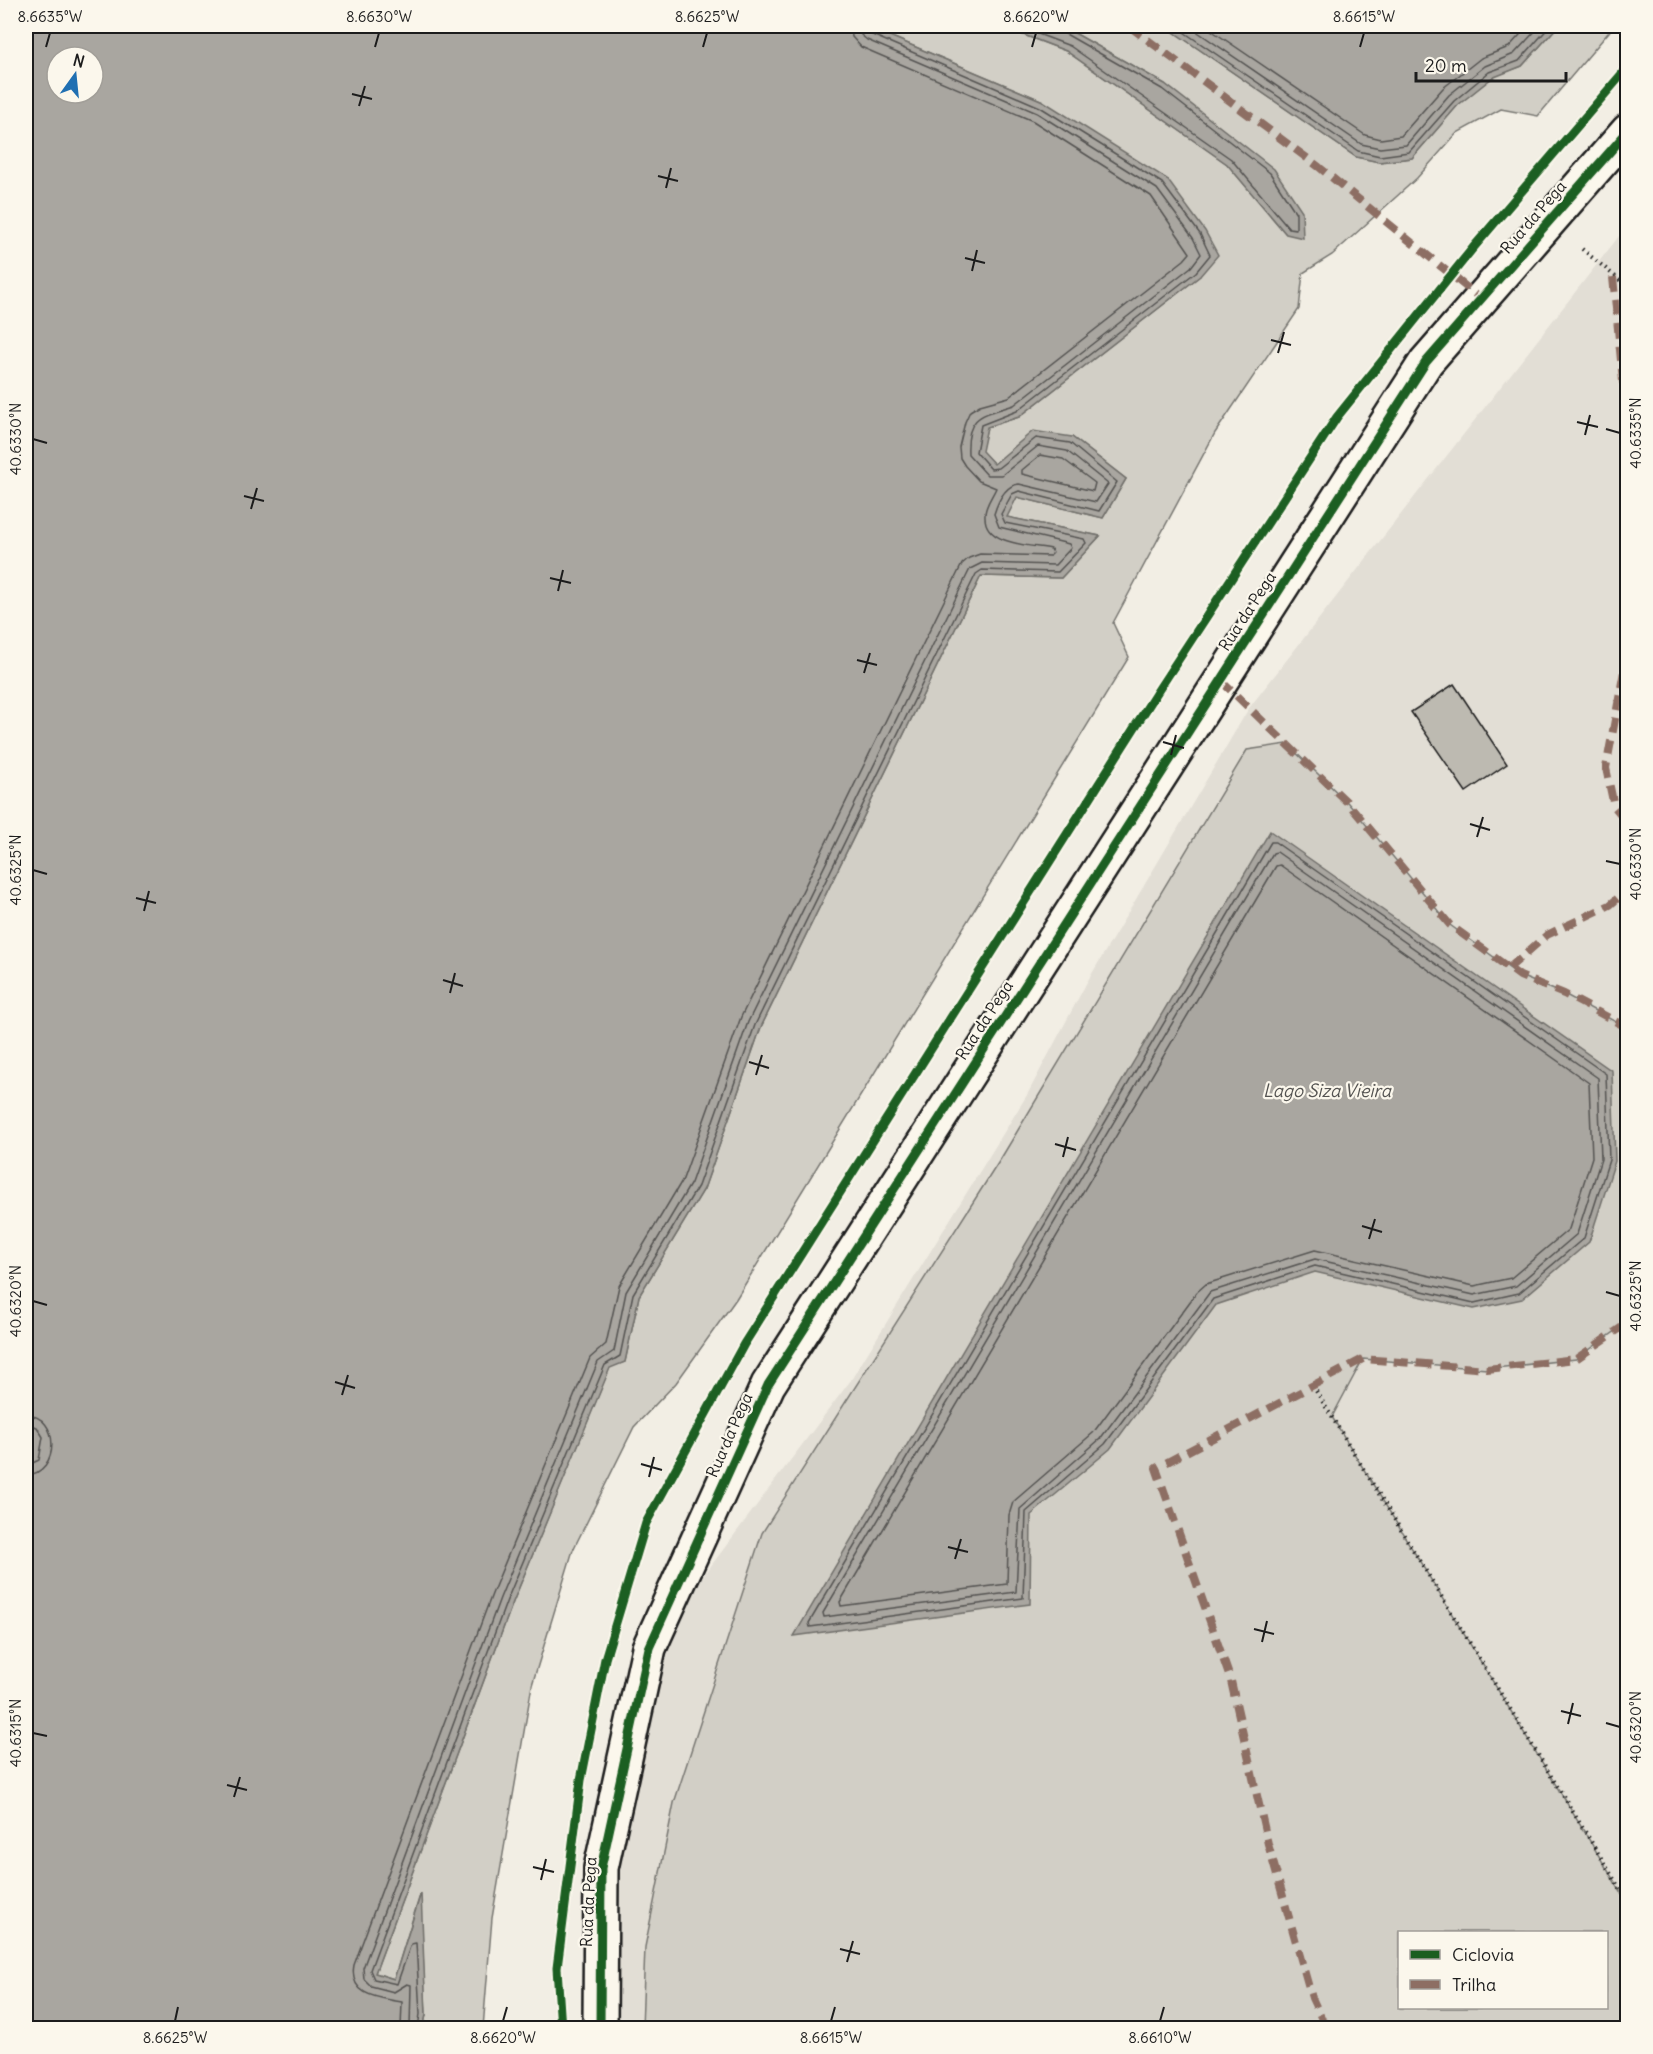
<svg xmlns="http://www.w3.org/2000/svg" width="1653" height="2054" viewBox="0 0 1653 2054" font-family="Delius,sans-serif">
  <rect width="100%" height="100%" fill="#f2eee4"/>
  <filter id="ink" filterUnits="userSpaceOnUse"><feTurbulence type="fractalNoise" baseFrequency=".0167" numOctaves="2"/><feDisplacementMap in="SourceGraphic" scale="12" xChannelSelector="R" yChannelSelector="G"/><feConvolveMatrix kernelMatrix="1 2 1 2 8 2 1 2 1" color-interpolation-filters="sRGB"/></filter>
  <g filter="url(#ink)">
    <path fill="#e2ded5" fill-rule="evenodd" d="M1627,226v1802h-1027l1,-160 48,-220 202,-268 176,-285 60,-113 162,-274zM1400,1932h206v76h-206z"/>
    <path fill="#d2cfc6" stroke="#777671" stroke-width="1.5" fill-rule="evenodd" d="M866,26h134l66,25 161,113 59,70 -121,-150 -103,-58h103l191,131 24,5 32,-4 46,-53 34,-28 30,-11 36,-40h56l-76,90 -37,-7 -44,24 -40,45 -85,77 -29,18 -4,36 -84,124 -102,190 16,34 -393,642 -60,84 -42,44 -61,123 -41,135 -40,233 -9,110h-60l3,-13 -6,-120 -26,84 -19,-6 138,-371 97,-235 15,-5 14,-66 65,-107 57,-162 220,-451 80,2 39,-42 -94,-19 11,-20 86,21 23,-39 -54,-42 -78,27 -13,-13 6,-24 32,-10 181,-141 -157,-175z
      M1287,744l61,59 102,122 70,51 44,18 63,34v295l-51,36 -89,10 -124,-10 -31,58 295,485v126h-300l-3,-5 2,5h-684l3,-81 29,-144 88,-270 238,-373 247,-410zM1400,1932h206v76h-206z"/>
    <path fill="#a9a6a0" stroke="#716f6b" stroke-width="1.5" fill-rule="evenodd" d="M32,26h834l177,75 124,78 38,52 13,24 -18,21 -181,141 -32,10 -5,24 12,13 39,-33 39,6 54,42 -23,39 -86,-21 -10,20 93,19 -39,42 -80,-2 -220,451 -57,162 -65,107 -14,66 -15,6 -97,234 -138,371 19,6 27,-86 5,122 -3,13h-397v-555l3,-39 -3,5v-1392zM57,57h36v36h-36z
      M1000,26h62l103,58 109,85 28,42 1,27 -17,-4 -59,-70 -161,-113z
      M1165,26h393l-36,40 -30,12 -34,27 -46,53 -33,4 -23,-5z
      M1270,831l342,240 3,90 -26,81 -67,57 -48,10 -159,-37 -99,33 -106,144 -79,66 -1,89 -236,32z"/>
    <g fill="none" stroke-linecap="round" stroke-linejoin="round">
      <path stroke="#545351" stroke-width="1.5" d="M1017,26l53,20 161,113 58,69 7,1v-16l-26,-40 -108,-84 -98,-56 -3,-7
        M1175,26l183,125 22,5 29,-4 45,-51 35,-29 30,-11 31,-35
        M1189,26l172,118 19,4 26,-3 43,-50 36,-29 29,-12 26,-28
        M1205,26l160,109 16,4 20,-3 42,-48 38,-30 28,-11 19,-21
        M1040,455l23,4 32,24 -2,8 -71,-17v-4z
        M1271,842h4l331,232 3,86 -25,78 -65,55 -45,10 -159,-37 -102,33 -108,145 -79,68 -3,86 -213,29 -1,-4z
        M1277,852l321,226 3,81 -24,75 -61,52 -42,9 -159,-36 -105,33 -110,147 -80,70 -4,83 -192,25 -1,-4 450,-760z
        M1280,865l309,218 3,74 -23,72 -58,49 -37,8 -159,-36 -109,34 -9,8 -104,141 -80,69 -4,13 -2,69 -166,22 -1,-4 436,-736z
        M26,1415c35,0 34,59 0,60
        M26,1424l11,3 6,10 -4,23 -13,6
        M401,2028l1,-26c-21,-4 -54,-5 -48,-37l138,-371 98,-236 16,-14 13,-58 64,-107 58,-162 221,-453 7,-6 11,-4 70,2 3,-3 -2,-4c-20,-4 -68,-4 -66,-34 0,-10 7,-18 11,-27l-17,-7 -14,-15 -5,-8 -1,-11 6,-25 5,-11 10,-6 29,-8 175,-137 6,-7 -39,-57 -118,-75 -172,-74 -9,-10 -2,-11
        M410,2028l1,-43 -4,-1 -13,8 -23,-6 -7,-7 -1,-11 137,-370 98,-236 16,-11 12,-59 65,-109 57,-161 222,-453 12,-6 73,2 16,-17 -2,-4 -70,-17 -5,-13c4,-13 11,-29 25,-30l77,18 12,-18 -41,-33 -29,-5 -36,29h-15l-19,-21c-2,-40 15,-39 46,-49l177,-138 10,-13 -8,-16 -36,-49 -120,-76 -170,-73 -6,-5 -2,-9
        M418,2028l2,-14 -4,-71 -5,1 -14,40 -23,-5 -4,-9 137,-370 98,-235 15,-9 13,-62 65,-108 57,-161 221,-451 6,-4 76,2 28,-29 -2,-4 -79,-16 -4,-9 11,-20 7,-3 80,20 18,-29 -47,-39 -34,-5 -38,30 -7,1 -15,-17 5,-27 36,-14 179,-139 14,-17 -10,-21 -38,-51 -122,-76 -170,-73 -4,-8"/>
    </g>
    <path fill="#bdbab1" stroke="#1c1c1c" stroke-width="1.5" d="M1454,684l53,80 -41,28 -55,-80z"/>
    <g fill="none" stroke-linecap="round" stroke-linejoin="round">
      <g stroke="#1c1c1c" stroke-width="38">
        <path id="street" d="M600,2028l1,-160 48,-220 119,-263 658,-1023 202,-231"/>
      </g>
      <path stroke="#1c1c1c" stroke-width="4" stroke-dasharray="1.5 4.5" stroke-linecap="butt" d="M1582,249l46,38
        M1313,1386l315,516"/>
      <use href="#street" stroke="#fbf7ec" stroke-width="33"/>
      <path stroke="#8d6e63" stroke-width="8" stroke-dasharray="15 8" stroke-linecap="butt" d="M1129,26l190,141 162,132
        M1613,277l15,156
        M1628,650l-22,118 8,38 14,17
        M1220,680l128,123 102,122 70,51 44,18 64,34
        M1509,968l38,-33 63,-30 18,-16
        M1326,2028l-14,-30 -44,-154 -37,-163 -75,-213 207,-109 124,10 89,-10 52,-36"/>
      <g stroke="#fbf7ec" stroke-width="13">
        <path id="cycleway" d="M561,2028l-4,-60 24,-188 24,-121 41,-136 98,-179 415,-655 178,-272 136,-169 155,-181
          M600,2028l1,-160 48,-220 119,-263 658,-1023 202,-231"/>
      </g>
      <use href="#cycleway" stroke="#1b5e20" stroke-width="9"/>
    </g>
  </g>
  <path fill="none" stroke="#1c1c1c" stroke-width="2" d="M46,47l4,-14M375,47l4,-14M703,47l4,-14M1032,47l4,-14M1360,47l4,-14M352,94l20,5M359,106l6,-20M658,176l20,5M666,188l5,-20M965,258l20,5M972,271l5,-21M1271,340l20,5M1278,353l6,-21M1577,422l21,5M1606,429l14,4M1585,435l5,-20M33,439l14,4M244,496l20,5M251,509l6,-21M550,578l21,5M558,591l5,-21M857,660l20,5M864,673l6,-20M1163,742l21,6M1171,755l5,-20M1470,824l20,6M1477,837l6,-20M1606,861l14,3M33,870l14,4M136,898l20,5M144,911l5,-20M443,980l20,6M450,993l5,-20M749,1062l20,6M756,1075l6,-20M1055,1144l21,6M1063,1157l5,-20M1362,1226l20,6M1369,1239l6,-20M1606,1292l14,4M33,1301l14,4M335,1382l20,6M342,1395l6,-20M641,1464l21,6M649,1477l5,-20M948,1547l20,5M955,1559l6,-20M1254,1629l20,5M1262,1642l5,-21M1561,1711l20,5M1606,1723l14,4M1568,1724l5,-21M33,1733l14,3M227,1785l20,5M234,1797l6,-20M533,1867l21,5M541,1880l5,-21M840,1949l20,5M847,1962l6,-21M175,2021l3,-14M503,2021l4,-14M831,2021l4,-14M1160,2021l4,-14"/>
  <g text-anchor="middle" stroke-width="4.5" stroke-linejoin="round" paint-order="stroke">
    <g font-size="16" fill="#1c1c1c" stroke="#fbf7ec">
      <text transform="translate(1533 217) rotate(-49)" y="6">Rua da Pega</text>
      <text transform="translate(1247 611) rotate(-57)" y="6">Rua da Pega</text>
      <text transform="translate(984 1020) rotate(-57)" y="6">Rua da Pega</text>
      <text transform="translate(729 1435) rotate(-66)" y="6">Rua da Pega</text>
      <text transform="translate(588 1902) rotate(-87)" y="6">Rua da Pega</text>
    </g>
    <g font-size="18" font-style="italic" fill="#545351" stroke="#fbf7ec">
      <text x="1327" y="1097">Lago Siza Vieira</text>
    </g>
  </g>
  <rect width="1653" height="2054" fill="none" stroke="#fbf7ec" stroke-width="66"/>
  <rect x="1398" y="1931" width="210" height="78" fill="#fbf7ec" stroke="#a29f99" stroke-width="1.5"/>
  <rect x="1410" y="1950" width="30" height="9" fill="#1b5e20" stroke="#a29f99" stroke-width="1.5"/>
  <text x="1452" y="1961" font-size="18" fill="#1c1c1c">Ciclovia</text>
  <rect x="1410" y="1980" width="30" height="9" fill="#8d6e63" stroke="#a29f99" stroke-width="1.5"/>
  <text x="1452" y="1991" font-size="18" fill="#1c1c1c">Trilha</text>
  <g transform="translate(75 75) rotate(15)"><circle r="28" fill="#fbf7ec" stroke="#a29f99" stroke-width="1.5"/>
  <path d="M0-4.5L10 22L0 15L-10 22Z" fill="#1f6fb2"/>
  <text y="-9" font-size="16" font-weight="bold" text-anchor="middle" fill="#1c1c1c">N</text>
  </g>
  <path d="M1416 72v9h150v-9" fill="none" stroke="#1c1c1c" stroke-width="3"/>
  <text x="1425" y="72" font-size="18" fill="#1c1c1c" stroke="#fbf7ec" stroke-width="4.5" paint-order="stroke">20 m</text>
  <rect x="33" y="33" width="1587" height="1988" fill="none" stroke="#1c1c1c" stroke-width="2"/>
  <g font-size="15" text-anchor="middle" fill="#1c1c1c">
    <text x="50" y="22">8.6635°W</text>
    <text x="379" y="22">8.6630°W</text>
    <text x="707" y="22">8.6625°W</text>
    <text x="1036" y="22">8.6620°W</text>
    <text x="1364" y="22">8.6615°W</text>
    <text transform="translate(1636 433) rotate(-90)" y="5">40.6335°N</text>
    <text transform="translate(16 439) rotate(-90)" y="5">40.6330°N</text>
    <text transform="translate(1636 864) rotate(-90)" y="5">40.6330°N</text>
    <text transform="translate(16 870) rotate(-90)" y="5">40.6325°N</text>
    <text transform="translate(1636 1296) rotate(-90)" y="5">40.6325°N</text>
    <text transform="translate(16 1301) rotate(-90)" y="5">40.6320°N</text>
    <text transform="translate(1636 1727) rotate(-90)" y="5">40.6320°N</text>
    <text transform="translate(16 1733) rotate(-90)" y="5">40.6315°N</text>
    <text x="175" y="2043">8.6625°W</text>
    <text x="503" y="2043">8.6620°W</text>
    <text x="831" y="2043">8.6615°W</text>
    <text x="1160" y="2043">8.6610°W</text>
  </g>
</svg>
